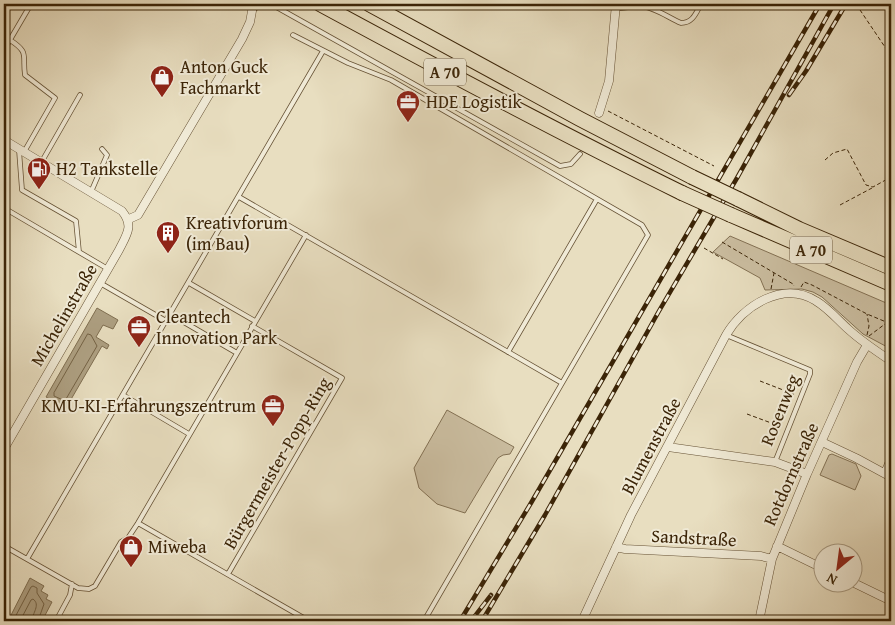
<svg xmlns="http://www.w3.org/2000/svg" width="895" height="625" viewBox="0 0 895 625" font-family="'Gentium Book Plus',serif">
  <rect width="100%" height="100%" fill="#e8dec0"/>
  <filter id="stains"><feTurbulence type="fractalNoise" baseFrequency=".004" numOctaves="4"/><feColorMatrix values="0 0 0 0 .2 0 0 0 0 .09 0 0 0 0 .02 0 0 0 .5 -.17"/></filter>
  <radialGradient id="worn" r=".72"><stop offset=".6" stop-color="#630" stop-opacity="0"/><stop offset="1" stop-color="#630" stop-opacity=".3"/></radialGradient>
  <path fill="#cbbea1" stroke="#837154" d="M730,236l161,69v44l-28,-15 -41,-37 -9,-5 -11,-3 -37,1 -5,-12 -47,-26z
    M447,410l67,37 -4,7 -7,1 -5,3 -33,55 -28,-9 -18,-16 -5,-20z
    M832,454l24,10 5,12 -6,14 -35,-15 9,-20z"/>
  <path fill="#ad9f81" stroke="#7f6e50" d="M97,308l21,12 -5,9 -10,-4 -7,12 13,8 -2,4 -5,-3 -36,62 -20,-11z
    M30,578l14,8 -3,5 7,4 -2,4 6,3 -10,19h-34z"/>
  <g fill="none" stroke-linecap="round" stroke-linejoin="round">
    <path stroke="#746244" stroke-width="1" d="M88,334l3,1 6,11 -31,53 -3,1 -9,-4v-3z
      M13,621l18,-34 2,-1 4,2v5l7,11 -6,17
      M20,621l11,-21 2,-1c8,6 -1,14 -1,22"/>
    <g stroke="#665235" stroke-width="5.5">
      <path id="lane" d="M271,4l289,162 11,-2 9,-10
        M615,8c10,1 16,-2 24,-2 14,0 30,12 42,17 12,0 15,-10 20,-19
        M252,11l9,-7
        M293,35l55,28 43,17 251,145 6,10 -224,386
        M10,40c20,13 12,15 15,35l30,23 -31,54
        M4,50l27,-46
        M19,150l3,40 54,31 3,31
        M41,163l39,-68
        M91,192l16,-37 -5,-6
        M239,197l323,186
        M4,208l104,61
        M100,283l66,38
        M189,283l66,38
        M170,314l67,39
        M726,335l84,35v4l-35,88
        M508,352l89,-153
        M123,395l66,39
        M138,523l171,98
        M4,546l74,42 11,1 6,-3 26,-44 7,-4 10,-15 168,-288
        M27,559l296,-508
        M228,574l114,-196 -90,-52
        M56,621l14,-26 2,-11"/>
    </g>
    <g stroke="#665235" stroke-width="9">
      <path id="street" d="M599,113l10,-32 7,-77
        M4,140l118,71c12,15 5,23 -3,39l-115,199
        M129,219l9,-4 104,-176 8,-17 2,-11
        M822,442l34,16 35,19
        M668,447l107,15 32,12
        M885,473l6,-14
        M777,546l45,22
        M616,547l9,2 136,7 11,3
        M852,582l39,19
        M582,621l49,-106 95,-180c17,-29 57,-55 90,-34 12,7 22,19 32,28 13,12 28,22 43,32
        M759,621l13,-62 35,-85 50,-112 10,-17"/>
    </g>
    <g stroke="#3b2407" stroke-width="16">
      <path id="highway" d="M320,4c120,65 240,129 362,189
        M369,4l211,115 112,58
        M738,199l61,30 92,39
        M731,215l160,69"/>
    </g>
    <path stroke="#3b2407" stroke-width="1" stroke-dasharray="4 2.5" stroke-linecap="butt" d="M858,4v3l33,49
      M608,111l106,55
      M825,160l8,-7 14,-4 19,36 7,2 18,-10
      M840,205l32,-17
      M722,242l71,42 1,2
      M704,248l19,11
      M801,287l3,-5 8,3 55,29 24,10
      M771,289l3,-16
      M867,335l2,-9 -2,-12
      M869,336l16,-12h6
      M760,381l36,14
      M747,414l35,13"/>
    <use href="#lane" stroke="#f0ead6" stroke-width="4"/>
    <use href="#street" stroke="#f0ead6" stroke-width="8"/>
    <use href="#highway" stroke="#e8dec0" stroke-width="14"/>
    <g stroke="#3b2407" stroke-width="4.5">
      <path id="rail" d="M789,95l17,-24 40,-67
        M460,621l71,-118 289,-499
        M471,621l20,-26
        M482,621l63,-106 114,-204 78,-133 97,-174"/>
    </g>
    <use href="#rail" stroke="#f0ead6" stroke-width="2.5" stroke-dasharray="8" stroke-linecap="butt"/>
    <g stroke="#3b2407" stroke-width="16" stroke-linecap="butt">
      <path id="highway-bridge" d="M692,177l46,22
        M682,193l49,22"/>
    </g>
    <use href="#highway-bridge" stroke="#e8dec0" stroke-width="14"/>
  </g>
  <defs>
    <g id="shop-pin" transform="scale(1.25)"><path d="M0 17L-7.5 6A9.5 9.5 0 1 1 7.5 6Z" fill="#8f2418" stroke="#f0ead6"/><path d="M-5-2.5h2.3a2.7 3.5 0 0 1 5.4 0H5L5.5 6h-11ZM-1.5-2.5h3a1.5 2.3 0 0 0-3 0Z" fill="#fff"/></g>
    <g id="office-pin" transform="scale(1.25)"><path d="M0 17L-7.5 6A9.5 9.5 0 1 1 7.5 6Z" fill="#8f2418" stroke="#f0ead6"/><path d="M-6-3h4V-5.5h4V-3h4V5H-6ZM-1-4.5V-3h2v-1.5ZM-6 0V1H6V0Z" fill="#fff"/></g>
    <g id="fuel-pin" transform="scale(1.25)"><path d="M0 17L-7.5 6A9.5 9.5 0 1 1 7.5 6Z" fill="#8f2418" stroke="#f0ead6"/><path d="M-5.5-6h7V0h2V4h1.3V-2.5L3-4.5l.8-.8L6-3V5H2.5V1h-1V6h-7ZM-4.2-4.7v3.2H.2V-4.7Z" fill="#fff"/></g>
    <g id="building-pin" transform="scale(1.25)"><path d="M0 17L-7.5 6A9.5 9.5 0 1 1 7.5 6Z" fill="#8f2418" stroke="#f0ead6"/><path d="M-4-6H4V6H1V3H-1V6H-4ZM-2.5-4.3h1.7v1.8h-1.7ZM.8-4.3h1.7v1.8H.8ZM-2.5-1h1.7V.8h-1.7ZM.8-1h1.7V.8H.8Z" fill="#fff"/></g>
  </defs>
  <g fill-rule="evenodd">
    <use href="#shop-pin" x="162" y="77"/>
    <use href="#office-pin" x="408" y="102"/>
    <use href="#fuel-pin" x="39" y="169"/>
    <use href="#building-pin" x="168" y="233"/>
    <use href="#office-pin" x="139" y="327"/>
    <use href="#office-pin" x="273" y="406"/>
    <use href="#shop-pin" x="131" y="547"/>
  </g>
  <g text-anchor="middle" stroke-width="4" stroke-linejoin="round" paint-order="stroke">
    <g fill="#f0ead6" stroke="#715f45" stroke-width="1">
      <rect x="424" y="58.5" width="42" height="27" rx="4"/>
      <rect x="790" y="236.5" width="42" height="27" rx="4"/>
    </g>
    <g font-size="16" font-weight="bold" fill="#3b2407">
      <text x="445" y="78">A 70</text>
      <text x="811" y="256">A 70</text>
    </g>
    <g font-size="18" fill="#3b2407" stroke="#f0ead6" text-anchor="start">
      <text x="180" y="73">Anton Guck<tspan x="180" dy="21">Fachmarkt</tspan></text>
      <text x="426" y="108">HDE Logistik</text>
      <text x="56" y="175">H2 Tankstelle</text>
      <text x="186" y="229">Kreativforum<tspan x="186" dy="21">(im Bau)</tspan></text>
      <text x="156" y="323">Cleantech<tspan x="156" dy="21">Innovation Park</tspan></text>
      <text x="256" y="412" text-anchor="end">KMU-KI-Erfahrungszentrum</text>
      <text x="148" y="553">Miweba</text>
    </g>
    <g font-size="18" fill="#3b2407" stroke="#f0ead6">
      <text transform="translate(64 315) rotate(-60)" y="6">Michelinstraße</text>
      <text transform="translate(780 410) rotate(-68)" y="6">Rosenweg</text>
      <text transform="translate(651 446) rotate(-62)" y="6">Blumenstraße</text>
      <text transform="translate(277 463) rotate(-60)" y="6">Bürgermeister-Popp-Ring</text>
      <text transform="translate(791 474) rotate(-66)" y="6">Rotdornstraße</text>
      <text transform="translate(694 538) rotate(3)" y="6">Sandstraße</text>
    </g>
  </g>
  <rect width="895" height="625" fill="none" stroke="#e8dec0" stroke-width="20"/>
  <rect x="5" y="5" width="885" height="615" fill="none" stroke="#3b2407" stroke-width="2.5"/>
  <rect x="10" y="10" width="875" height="605" fill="none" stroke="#3b2407"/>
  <g transform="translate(838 568) rotate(209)"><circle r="24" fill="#f0ead6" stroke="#a89b83"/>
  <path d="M0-4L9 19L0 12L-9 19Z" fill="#8f2418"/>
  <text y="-8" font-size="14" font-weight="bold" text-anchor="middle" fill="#3b2407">N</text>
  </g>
  <rect width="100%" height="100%" filter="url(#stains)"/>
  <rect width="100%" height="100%" fill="url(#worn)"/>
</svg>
